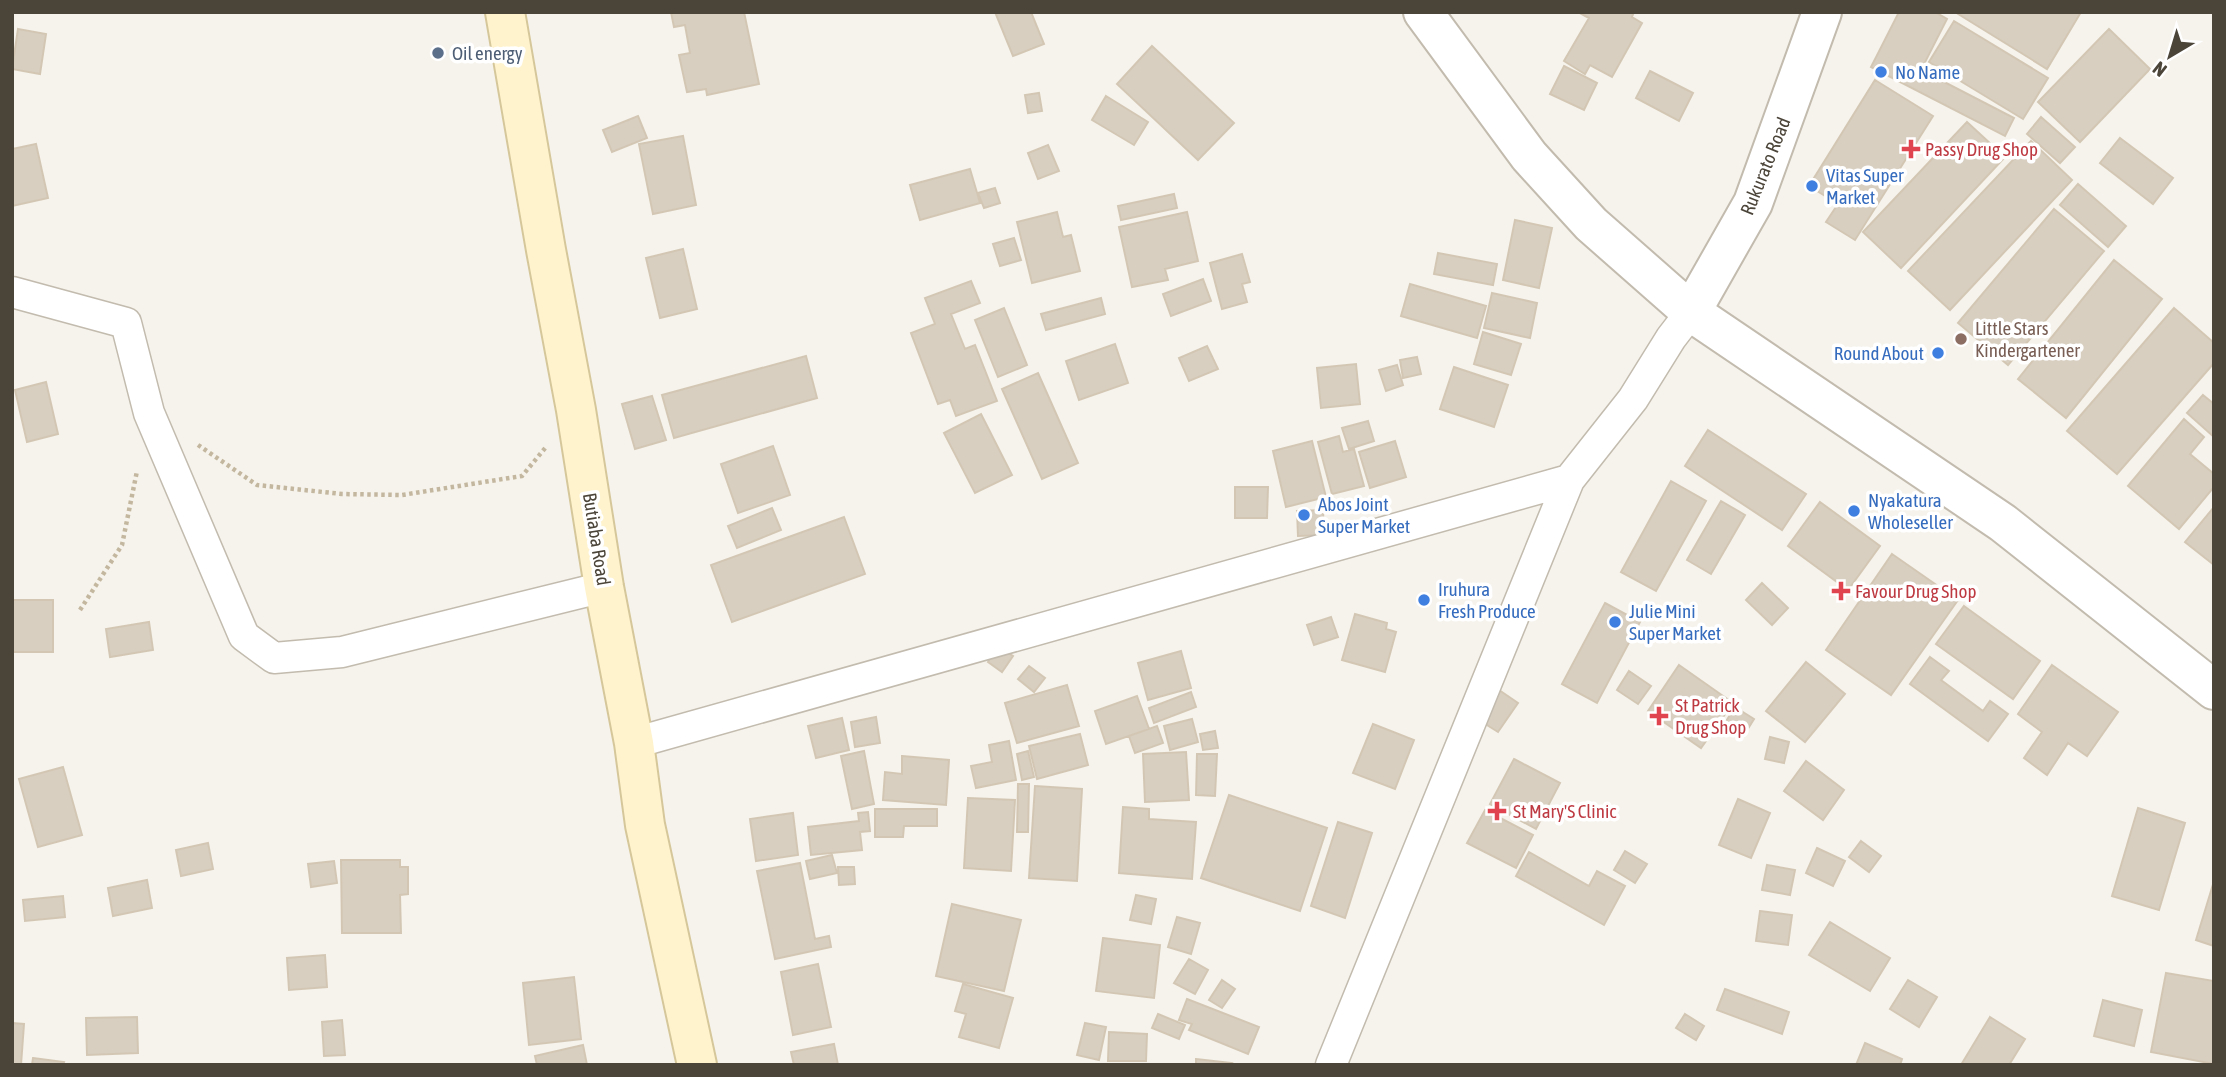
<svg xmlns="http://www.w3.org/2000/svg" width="2226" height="1077" viewBox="0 0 2226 1077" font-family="'Asap Condensed',sans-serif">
  <rect width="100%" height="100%" fill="#f6f3ec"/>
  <path fill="#d8cfc1" stroke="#d3c7b4" stroke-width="2" d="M671,12h73l15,72 -52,11 -1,-6 -19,3 -8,-37 11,-2 -5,-28 -11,2z
    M995,12h36l13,32 -31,12z
    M1578,12h56l-2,5 10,6 -30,54 -22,-12 -5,9 -21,-13 25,-43z
    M1899,12h36l12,7 -26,51 93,48 -9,18 -134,-69z
    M1955,12h126l-34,57z
    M1954,21l94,57 -25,41 -94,-57z
    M18,29l28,5 -6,40 -28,-5z
    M2109,29l41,40 -70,73 -42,-40z
    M1152,46l82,77 -36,37 -81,-76z
    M1564,66l33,17 -13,27 -34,-16z
    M1650,71l43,22 -14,28 -43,-23z
    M1875,80l58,36 -78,124 -29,-18 12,-18 -29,-18z
    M1039,93l3,18 -14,2 -3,-18z
    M1106,96l42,26 -14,23 -42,-25z
    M638,116l9,22 -35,14 -9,-22z
    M2041,117l34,30 -15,16 -33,-29z
    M1967,122l38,35 -104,111 -38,-36z
    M683,136l13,69 -43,9 -14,-70z
    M2120,138l53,40 -20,26 -53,-41z
    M2031,141l41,39 -122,130 -42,-39z
    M36,144l12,54 -36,8v-57z
    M1048,145l11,26 -21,8 -10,-26z
    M970,169l10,34 -60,17 -10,-35z
    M2078,184l48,42 -18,21 -48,-42z
    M995,188l5,15 -16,5 -6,-15z
    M1174,194l3,14 -56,12 -3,-14z
    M2054,209l50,42 -96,114 -50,-42z
    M1057,212l6,25 8,-2 9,36 -48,12 -15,-61z
    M1187,212l11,49 -33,8 3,11 -36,7 -13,-60z
    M1515,220l37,8 -13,60 -36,-8z
    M1014,238l7,22 -21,6 -7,-22z
    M683,249l14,60 -37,9 -14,-60z
    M1438,253l59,11 -4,21 -59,-11z
    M1242,254l8,28 -8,2 5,18 -25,7 -12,-46z
    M2114,260l48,39 -96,119 -48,-39z
    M1203,279l8,22 -40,15 -8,-22z
    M971,281l9,22 -29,11 14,35 10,-4 22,56 -41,15 -6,-16 -12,4 -27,-71 24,-9 -10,-26z
    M1410,284l76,22 -9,32 -76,-22z
    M1492,293l45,10 -7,35 -46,-10z
    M1101,298l4,16 -59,16 -5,-16z
    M1004,308l23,57 -29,12 -23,-57z
    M2174,308l40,35v20l-97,111 -50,-43z
    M1483,332l38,12 -10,31 -37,-11z
    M1115,344l13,39 -49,17 -13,-39z
    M1207,346l11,23 -29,12 -10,-23z
    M806,356l11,42 -143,40 -12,-43z
    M1417,357l4,17 -18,4 -3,-18z
    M1356,364l4,40 -39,4 -4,-40z
    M1397,365l6,20 -17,6 -7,-21z
    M1454,367l54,18 -14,42 -54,-18z
    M1038,373l40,90 -36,16 -40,-90z
    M46,382l12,52 -31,8 -12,-52z
    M2203,395l11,9v33l-27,-24z
    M652,396l14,44 -31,9 -13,-45z
    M981,414l31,61 -37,18 -31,-60z
    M2184,419l20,18 -14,17 24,20v13l-35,42 -51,-43z
    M1368,421l6,20 -25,8 -7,-21z
    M1708,430l98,64 -24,36 -97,-64z
    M1339,436l4,16 11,-3 10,37 -32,8 -14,-52z
    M1312,441l14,56 -40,10 -13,-56z
    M1395,441l11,36 -36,11 -11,-36z
    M773,446l17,49 -52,18 -17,-49z
    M1671,481l35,20 -50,90 -35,-19z
    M1235,487h33l-1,31h-32z
    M1721,501l24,14 -34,59 -24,-14z
    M1820,502l60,44 -32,44 -60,-44z
    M2214,507v58l-29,-23z
    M772,508l9,22 -44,18 -9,-22z
    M1323,510l1,25 -26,1 -1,-25z
    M844,517l21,57 -133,48 -21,-57z
    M1892,554l66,46 -67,95 -65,-45z
    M1762,583l26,25 -16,17 -26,-25z
    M12,600h41v52h-41z
    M1605,603l35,19 -43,81 -35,-19z
    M1964,606l76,55 -27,38 -77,-55z
    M1355,614l32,9 -1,6 10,3 -11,40 -43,-12z
    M1331,617l7,20 -24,8 -7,-20z
    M149,622l4,28 -43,7 -4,-28z
    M998,646l15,10 -11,16 -14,-10z
    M1181,651l10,37 -43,12 -10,-37z
    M1930,657l19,14 -8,9 42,31 7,-10 18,13 -20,27 -78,-57z
    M1806,662l39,32 -40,48 -39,-31z
    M1679,665l54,38 -32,45 -53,-37z
    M2052,665l66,47 -31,44 -19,-13 -21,32 -23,-17 18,-26 -24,-18z
    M1029,666l16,12 -11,14 -16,-13z
    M1629,671l22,15 -13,18 -21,-14z
    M1067,685l12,41 -62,17 -12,-40z
    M1499,690l19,13 -20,29 -19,-12z
    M1191,692l5,15 -42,16 -5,-15z
    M1137,696l12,33 -43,15 -11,-33z
    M1735,707l19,12 -10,16 -19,-12z
    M876,717l4,26 -25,4 -4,-25z
    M842,718l7,32 -33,8 -8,-32z
    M1192,719l6,23 -28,8 -6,-24z
    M1373,724l41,16 -19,49 -42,-16z
    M1157,726l6,17 -28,10 -6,-17z
    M1215,731l3,17 -15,2 -3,-16z
    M1080,734l8,31 -51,14 -8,-33z
    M1770,737l19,5 -5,21 -19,-4z
    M1009,741l7,39 -40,8 -5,-22 21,-4 -3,-17z
    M864,751l10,53 -22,5 -11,-53z
    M1028,751l6,26 -12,3 -5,-26z
    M1186,752l3,48 -44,2 -2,-48z
    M1197,754h20l-2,42 -19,-1z
    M902,756l47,4 -3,45 -63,-5 2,-28 17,2z
    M1514,759l46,24 -24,46 -46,-25z
    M1806,761l38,29 -21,30 -39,-29z
    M63,767l19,68 -44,12 -19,-68z
    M1018,784h11l-1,48h-11z
    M1035,786l47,3 -5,92 -48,-3z
    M1229,795l98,33 -27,83 -99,-33z
    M968,798l47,2 -4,71 -47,-3z
    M1738,799l32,14 -19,45 -32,-13z
    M1123,807l26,2v10l47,3 -4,57 -73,-6z
    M2138,808l47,15 -26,87 -47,-14z
    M875,809h62v17h-33l-1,11h-28z
    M1485,810l48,25 -17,33 -49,-25z
    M868,812l2,19 -10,1 2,18 -51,5 -3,-28 51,-6 -1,-8z
    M793,813l5,42 -42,6 -6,-42z
    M1338,822l34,11 -27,85 -34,-12z
    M1861,841l20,15 -12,16 -20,-15z
    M208,843l5,26 -32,7 -5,-26z
    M1817,848l28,13 -12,25 -27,-13z
    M1625,851l22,13 -12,19 -21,-13z
    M1529,852l60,34 8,-15 28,15 -21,39 -88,-49z
    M832,855l5,18 -27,6 -4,-18z
    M341,860h59v7h8v27l-8,1 1,38h-59z
    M334,861l3,22 -26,4 -3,-23z
    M800,863l15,76 14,-3 2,11 -56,12 -18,-88z
    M1767,865l28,5 -5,25 -28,-5z
    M838,867h16l1,17 -16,1z
    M147,880l5,28 -39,8 -5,-28z
    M2214,881v65l-18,-6z
    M1136,895l20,4 -5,25 -21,-4z
    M63,896l2,21 -40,4 -2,-21z
    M952,904l69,16 -17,71 -68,-15z
    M1760,911l32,4 -4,30 -32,-4z
    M1177,917l23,6 -9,31 -23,-7z
    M1830,922l60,36 -20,33 -61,-36z
    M1103,938l57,7 -6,53 -58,-7z
    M325,955l2,32 -38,3 -2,-32z
    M1189,959l19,11 -13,24 -21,-11z
    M818,964l13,63 -38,8 -12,-63z
    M2166,973l48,8v83l-63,-12z
    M574,977l7,62 -52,6 -6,-62z
    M1222,980l13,9 -13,19 -13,-8z
    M1908,980l29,17 -18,30 -29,-18z
    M963,984l50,14 -14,50 -40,-11 7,-23 -11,-3z
    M1725,989l64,23 -7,22 -65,-24z
    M1187,999l72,28 -11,27 -59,-24 3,-6 -13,-4z
    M2103,1000l39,10 -8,36 -40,-10z
    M1158,1014l27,11 -6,14 -27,-11z
    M1685,1014l19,12 -8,14 -20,-12z
    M137,1017l1,36 -51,2 -1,-37z
    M1990,1017l35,22 -16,26h-48z
    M342,1020l3,35 -21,1 -2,-34z
    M12,1023l12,1 -3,41h-9z
    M1085,1023l21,4 -7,33 -22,-5z
    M1109,1032l38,2 -1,27h-38z
    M1865,1043l37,16 -2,6h-44z
    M834,1044l4,21h-44l-3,-13z
    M583,1045l4,20h-50l-2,-9z
    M33,1058l31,4 -1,3h-31z
    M1196,1059l36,4 -1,2h-35z"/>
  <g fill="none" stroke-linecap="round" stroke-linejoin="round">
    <g stroke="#c2bbae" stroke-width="33">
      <path id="minor" d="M12,292l114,31 23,90 95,223 30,22 68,-6 262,-65
        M634,743l935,-263 64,-81 38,-61 20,-26
        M1331,1065l238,-585"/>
    </g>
    <g stroke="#c2bbae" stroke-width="42">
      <path id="tertiary" d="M1423,12l106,144 62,68 100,88 312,211 211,167
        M1691,312l62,-109 69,-191"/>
    </g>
    <g stroke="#d6c79b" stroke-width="42">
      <path id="secondary" d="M505,12l41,238 30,160 28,177 30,156 11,82 52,240"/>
    </g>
    <path stroke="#c4b79f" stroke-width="4.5" stroke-dasharray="3.5 3.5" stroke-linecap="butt" d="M198,445l59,40 85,9 60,1 120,-19 24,-29
      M80,610l42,-65 15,-74"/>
    <use href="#minor" stroke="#fff" stroke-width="30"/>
    <use href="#tertiary" stroke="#fff" stroke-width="38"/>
    <use href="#secondary" stroke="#fff3cd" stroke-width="38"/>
  </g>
  <circle fill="#5c6f8a" stroke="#fff" stroke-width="2.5" cx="438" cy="53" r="7"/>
  <g fill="#3f7fe0" stroke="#fff" stroke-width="2.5">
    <circle cx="1881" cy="72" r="7"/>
    <circle cx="1812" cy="186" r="7"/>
    <circle cx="1938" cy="353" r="7"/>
    <circle cx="1854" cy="511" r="7"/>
    <circle cx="1304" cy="515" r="7"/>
    <circle cx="1424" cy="600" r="7"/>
    <circle cx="1615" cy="622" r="7"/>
  </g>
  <g fill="#e0444e" stroke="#fff" stroke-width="2.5">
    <path d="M1907.5 138.5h7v7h7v7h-7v7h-7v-7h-7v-7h7z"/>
    <path d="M1837.5 580.5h7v7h7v7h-7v7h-7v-7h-7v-7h7z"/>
    <path d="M1655.5 705.5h7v7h7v7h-7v7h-7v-7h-7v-7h7z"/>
    <path d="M1493.5 800.5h7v7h7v7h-7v7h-7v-7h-7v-7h7z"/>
  </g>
  <circle fill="#8d6e63" stroke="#fff" stroke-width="2.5" cx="1961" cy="339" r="7"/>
  <g text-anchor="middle" stroke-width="7" stroke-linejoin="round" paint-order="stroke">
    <g font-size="19" fill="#4e5e75" stroke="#fff" text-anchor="start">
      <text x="452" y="60">Oil energy</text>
    </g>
    <g font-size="19" fill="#366cbe" stroke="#fff" text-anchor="start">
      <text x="1895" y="79">No Name</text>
      <text x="1826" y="182">Vitas Super<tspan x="1826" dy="22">Market</tspan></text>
      <text x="1924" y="360" text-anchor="end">Round About</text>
      <text x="1868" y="507">Nyakatura<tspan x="1868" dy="22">Wholeseller</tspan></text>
      <text x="1318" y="511">Abos Joint<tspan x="1318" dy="22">Super Market</tspan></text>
      <text x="1438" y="596">Iruhura<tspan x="1438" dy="22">Fresh Produce</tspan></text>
      <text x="1629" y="618">Julie Mini<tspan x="1629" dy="22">Super Market</tspan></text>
    </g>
    <g font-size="19" fill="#be3a42" stroke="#fff" text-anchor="start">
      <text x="1925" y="156">Passy Drug Shop</text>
      <text x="1855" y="598">Favour Drug Shop</text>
      <text x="1675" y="712">St Patrick<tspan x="1675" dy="22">Drug Shop</tspan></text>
      <text x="1513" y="818">St Mary'S Clinic</text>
    </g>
    <g font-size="19" fill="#4b4439" stroke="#fff">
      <text transform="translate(1765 166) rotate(-68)" y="7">Rukurato Road</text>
      <text transform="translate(597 539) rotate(81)" y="7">Butiaba Road</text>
    </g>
    <g font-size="19" fill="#785e54" stroke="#fff" text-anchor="start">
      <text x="1975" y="335">Little Stars<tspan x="1975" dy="22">Kindergartener</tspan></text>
    </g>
  </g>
  <rect width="2226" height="1077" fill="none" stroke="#4b4439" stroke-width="28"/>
  <g transform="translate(2170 56) rotate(218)" stroke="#ffffff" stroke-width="5" paint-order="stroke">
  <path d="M0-5L12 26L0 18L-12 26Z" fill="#4b4439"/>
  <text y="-10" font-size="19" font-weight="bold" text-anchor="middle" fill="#4b4439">N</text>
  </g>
</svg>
